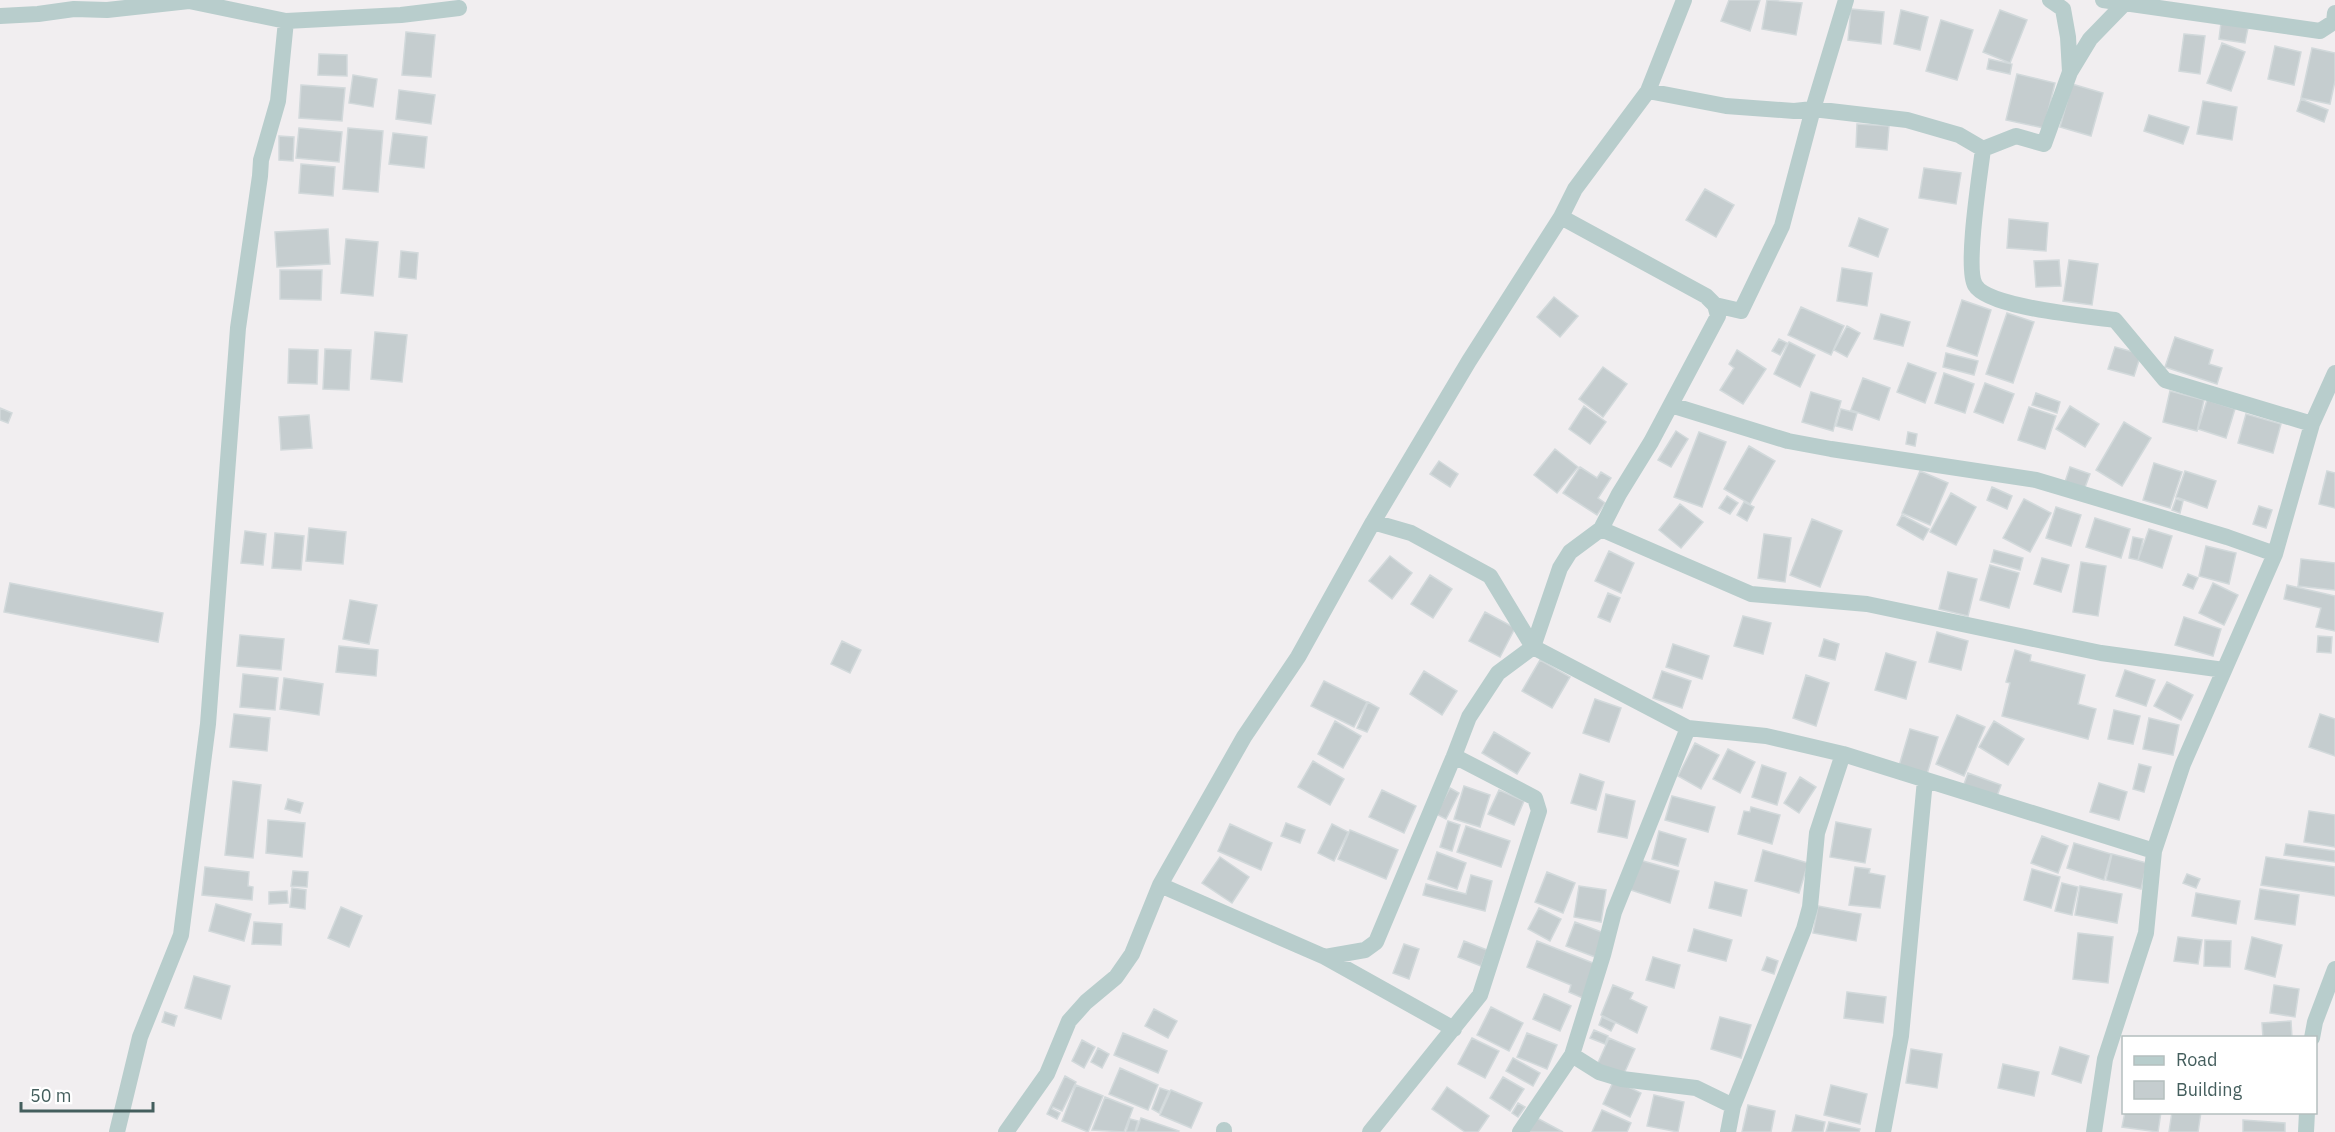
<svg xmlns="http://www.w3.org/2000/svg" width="2335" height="1132" viewBox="0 0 2335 1132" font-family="'IBM Plex Sans',sans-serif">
  <rect width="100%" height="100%" fill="#f1eef0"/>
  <path fill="#c5cdcf" stroke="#d2d9db" stroke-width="1.5" d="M1729,0h31l-10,31 -29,-10z
    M1767,0l35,3 -6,32 -34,-6z
    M1851,9l33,3 -3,32 -33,-4z
    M1901,10l27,7 -8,33 -26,-6z
    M2000,10l27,10 -17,43 -27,-11z
    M1941,20l32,10 -16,50 -31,-9z
    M2221,23l27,5 -3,15 -26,-4z
    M406,32l29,3 -4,42 -29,-2z
    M2184,34l21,2 -5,38 -21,-3z
    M2222,43l23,9 -14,39 -24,-8z
    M2275,46l26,6 -7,33 -26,-6z
    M2312,48l23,5v28l-5,23 -29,-6z
    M319,54l28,1v21l-29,-1z
    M1989,59l23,5 -2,10 -23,-5z
    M2017,74l38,9 -11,45 -38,-8z
    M353,75l24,4 -4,28 -24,-4z
    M2072,84l31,9 -12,43 -31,-9z
    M301,85l44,3 -3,33 -43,-3z
    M399,90l36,5 -4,29 -35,-5z
    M2301,99l27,11 -4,12 -27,-11z
    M2203,101l34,6 -5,33 -35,-6z
    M2149,115l40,12 -6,17 -39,-13z
    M1857,124l32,2 -2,24 -31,-3z
    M299,128l43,4 -3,30 -43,-4z
    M348,128l35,3 -5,61 -35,-3z
    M393,133l34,4 -3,31 -35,-4z
    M279,136l15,1 -1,24 -14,-1z
    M301,164l34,3 -2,29 -34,-3z
    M1924,168l37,5 -5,31 -37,-6z
    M1705,189l29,16 -18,32 -30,-17z
    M1859,218l29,11 -10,28 -29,-11z
    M2009,219l39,4 -2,28 -39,-3z
    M328,229l2,35 -53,3 -2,-35z
    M346,239l32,3 -5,54 -32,-3z
    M401,251l17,2 -2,26 -17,-2z
    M2059,260l2,26 -25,1 -2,-26z
    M2069,260l29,4 -6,41 -29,-4z
    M1842,268l30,5 -5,33 -30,-5z
    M280,270h42l-1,30 -41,-1z
    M1554,297l24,19 -18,21 -23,-20z
    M1962,300l29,10 -14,46 -30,-10z
    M1801,307l43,19 -13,29 -43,-20z
    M2007,313l27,9 -21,61 -27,-9z
    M1881,314l29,8 -7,24 -29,-7z
    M1847,326l13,7 -13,24 -13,-7z
    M375,332l32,3 -5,47 -31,-3z
    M2175,337l38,13 -4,14 13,4 -5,16 -52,-17z
    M1779,339l8,4 -7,12 -8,-4z
    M1789,342l26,13 -15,32 -26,-13z
    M2115,347l26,7 -7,22 -26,-7z
    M289,349l29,1 -1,34 -29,-1z
    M325,349l26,1 -2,40 -26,-1z
    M1737,350l29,19 -23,35 -23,-14 14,-22 -5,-4z
    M1946,353l32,8 -4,14 -31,-8z
    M1908,363l28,10 -11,30 -28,-11z
    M1603,367l24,17 -24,33 -24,-18z
    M1944,373l30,11 -9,29 -30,-10z
    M1863,378l27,10 -11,32 -28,-10z
    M1985,383l29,11 -11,29 -29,-11z
    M2170,391l34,9 -7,31 -34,-9z
    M1811,392l30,9 -8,30 -31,-9z
    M2036,393l24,9 -3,11 -25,-8z
    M2207,400l28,9 -9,29 -28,-9z
    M1584,406l22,16 -16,22 -21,-15z
    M2070,406l29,18 -14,23 -29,-18z
    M2029,407l27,9 -11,33 -27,-9z
    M0,408l12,5 -4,10 -8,-3z
    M1841,409l16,4 -5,17 -16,-4z
    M2246,414l35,10 -8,29 -35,-10z
    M309,415l3,33 -31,2 -2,-33z
    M2124,422l27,16 -29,48 -26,-16z
    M1676,431l12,8 -17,28 -13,-7z
    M1699,432l27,10 -24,65 -28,-10z
    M1908,432l9,2 -2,12 -9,-2z
    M1749,446l26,15 -25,43 -26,-15z
    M1555,449l23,18 -21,26 -23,-18z
    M1439,461l19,13 -8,13 -20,-13z
    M2154,463l28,9 -12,36 -27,-8z
    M1580,467l17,11 4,-6 10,6 -13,20 7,5 -8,12 -34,-22z
    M2070,467l20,7 -6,16 -19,-8z
    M1920,471l28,12 -18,42 -28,-12z
    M2185,471l31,10 -9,27 -31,-11z
    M2327,471l8,2v35l-16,-4z
    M1992,487l20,9 -5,13 -20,-9z
    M1951,493l25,14 -20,38 -26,-13z
    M1727,496l11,7 -8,11 -11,-6z
    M2024,499l27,14 -21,39 -27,-14z
    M2176,499l7,2 -3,12 -8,-3z
    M1744,502l10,5 -7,14 -10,-6z
    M1680,504l23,18 -22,26 -22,-18z
    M2259,506l13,4 -6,18 -13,-4z
    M2056,507l25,8 -10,31 -25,-8z
    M1902,515l27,14 -6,11 -26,-15z
    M2095,518l35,11 -9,29 -35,-11z
    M1812,519l30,12 -22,56 -30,-12z
    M309,528l37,4 -3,32 -37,-3z
    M2149,529l23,7 -10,32 -24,-8z
    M245,531l21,3 -3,31 -22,-2z
    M275,533l29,3 -3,34 -29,-2z
    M1764,534l27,4 -6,44 -27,-4z
    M2133,537l10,2 -5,21 -9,-2z
    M2206,546l30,7 -7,31 -30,-8z
    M1994,550l29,8 -3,12 -29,-8z
    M1609,551l25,12 -13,30 -26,-12z
    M1390,556l22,17 -20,26 -23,-18z
    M2042,558l27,7 -8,27 -27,-8z
    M2301,559l34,4v27l-37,-4z
    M2081,562l25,4 -8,50 -25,-4z
    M1990,565l29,8 -10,35 -29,-8z
    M1948,572l29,7 -9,37 -29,-7z
    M2188,574l10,4 -5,11 -10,-4z
    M1430,575l22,14 -19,29 -22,-14z
    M10,583l153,30 -5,29 -154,-30z
    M2213,583l25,12 -14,30 -25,-12z
    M2287,585l48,11v35l-19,-4 5,-19 -37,-9z
    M1608,593l12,5 -10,24 -12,-5z
    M350,600l27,5 -8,39 -26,-5z
    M1485,612l30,16 -15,29 -31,-16z
    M1743,616l28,7 -8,31 -29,-8z
    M2184,617l37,12 -8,27 -38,-11z
    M1937,632l31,9 -7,29 -32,-8z
    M240,635l44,4 -3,31 -44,-4z
    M2318,636l14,1 -1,16 -14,-1z
    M1824,639l15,5 -4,16 -16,-4z
    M842,641l19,9 -11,23 -19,-9z
    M1673,644l36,12 -7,23 -36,-12z
    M339,646l39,4 -2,26 -40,-4z
    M2015,650l16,5 -1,6 55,14 -7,29 18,5 -8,30 -86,-23 8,-33 -4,-1z
    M1886,653l30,9 -10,37 -31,-9z
    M1540,660l30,17 -18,31 -30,-17z
    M2125,670l30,10 -9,26 -30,-10z
    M1424,671l33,20 -15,24 -32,-21z
    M1662,671l29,10 -9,27 -29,-10z
    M243,674l35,4 -3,32 -35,-3z
    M1806,675l23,8 -13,43 -23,-8z
    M284,678l39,6 -4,31 -39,-6z
    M1324,681l43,21 -13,25 -43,-21z
    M2167,682l26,13 -12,25 -27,-14z
    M1595,699l26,9 -12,34 -26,-9z
    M1368,702l11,6 -12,24 -10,-4z
    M2114,710l26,6 -7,28 -25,-5z
    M234,714l36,4 -3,33 -37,-4z
    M2320,714l15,5v37l-26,-9z
    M1957,715l28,12 -21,49 -28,-12z
    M2149,718l30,7 -6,30 -30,-6z
    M1335,721l26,15 -18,32 -25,-14z
    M1994,721l30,18 -16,26 -29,-18z
    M1910,729l28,8 -11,37 -28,-8z
    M1494,732l36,21 -13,21 -35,-21z
    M1695,743l24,12 -18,34 -23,-13z
    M1728,749l27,13 -15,31 -27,-14z
    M1313,761l31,18 -14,26 -32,-18z
    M2139,764l12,3 -7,25 -11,-3z
    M1762,765l24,8 -9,32 -25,-8z
    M1968,773l33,12 -5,14 -33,-12z
    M1580,774l24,8 -8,28 -25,-7z
    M1800,777l16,10 -17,26 -15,-10z
    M233,781l28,4 -8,73 -28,-3z
    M2099,783l28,9 -8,28 -29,-8z
    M1464,786l26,9 -10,32 -26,-8z
    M1450,788l9,5 -13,26 -10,-5z
    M1382,790l34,16 -12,27 -35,-16z
    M1499,790l25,11 -10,24 -26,-11z
    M1606,794l29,7 -8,37 -29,-6z
    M1672,796l43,11 -7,25 -43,-12z
    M288,799l15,4 -3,10 -15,-4z
    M1751,807l29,8 -8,29 -34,-10 6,-23 6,1z
    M2309,811l26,4v32l-31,-5z
    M268,820l37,3 -3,34 -36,-4z
    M1448,821l12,4 -8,26 -12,-4z
    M1836,822l35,7 -6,34 -35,-6z
    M1286,823l19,7 -5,13 -19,-7z
    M1230,824l42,19 -11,27 -43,-19z
    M1332,824l16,8 -14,29 -16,-8z
    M1466,826l44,15 -9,26 -44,-15z
    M1350,830l48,20 -12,29 -48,-20z
    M1659,831l27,8 -8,27 -26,-7z
    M2042,836l26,10 -10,27 -27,-10z
    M2074,843l37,11 -7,26 -37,-12z
    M2286,844l49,7v11l-51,-7z
    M1763,850l45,13 -9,30 -44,-12z
    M1437,852l29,11 -9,26 -29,-10z
    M2112,854l35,9 -6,26 -35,-9z
    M1220,857l29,20 -17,26 -30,-20z
    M2266,857l69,10v29l-74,-11z
    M1636,859l43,12 -9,32 -42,-14z
    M205,867l44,5 -1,14 5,1 -1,13 -50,-5z
    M1855,867l15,2 -1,4 16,3 -5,32 -31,-3z
    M2032,869l28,8 -9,31 -27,-8z
    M293,871l15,1 -1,15 -16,-1z
    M1547,872l28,11 -12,30 -28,-11z
    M2187,874l13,5 -4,9 -13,-5z
    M1471,875l21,6 -7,30 -62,-16 3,-11 40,10z
    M1715,882l32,8 -6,26 -32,-8z
    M2062,883l16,4 -6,28 -17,-4z
    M1579,886l27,4 -5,32 -27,-5z
    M2080,886l42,8 -5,29 -42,-8z
    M292,888l14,2 -1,19 -15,-2z
    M2260,889l39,6 -4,30 -40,-6z
    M287,891l1,12 -19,1v-12z
    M2196,893l44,8 -4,23 -44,-8z
    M216,904l35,10 -7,27 -35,-10z
    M1818,906l43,8 -5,27 -43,-8z
    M341,907l21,9 -13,31 -21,-9z
    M1539,908l22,11 -11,22 -22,-12z
    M254,922l28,2 -1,21 -29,-1z
    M1575,922l29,11 -9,24 -29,-11z
    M1694,929l38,11 -6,21 -38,-10z
    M2078,933l35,4 -5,46 -35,-4z
    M2178,937l24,3 -4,24 -24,-3z
    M2252,937l30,8 -7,32 -30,-8z
    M2205,940l26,1 -1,26 -26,-1z
    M1464,941l23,9 -6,16 -23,-9z
    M1537,941l61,24 -13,34 -16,-7 2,-7 -44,-18z
    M1404,944l15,5 -10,30 -16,-6z
    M1653,957l27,8 -6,23 -28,-8z
    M1767,957l11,4 -4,13 -12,-4z
    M194,976l36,10 -9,33 -36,-11z
    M1613,985l20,8 -3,6 17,8 -10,26 -36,-18z
    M2274,985l25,4 -4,28 -25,-4z
    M1847,992l39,5 -3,26 -39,-5z
    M1544,994l27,12 -11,25 -27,-12z
    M1491,1007l32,16 -14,28 -32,-16z
    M1154,1009l23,12 -9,17 -23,-12z
    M165,1012l12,4 -3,10 -12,-4z
    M1602,1017l13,6 -4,8 -12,-6z
    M1720,1017l31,8 -10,33 -30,-9z
    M2291,1021l1,17h-29l-1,-15z
    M1594,1030l14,6 -3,8 -15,-6z
    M1123,1033l44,18 -9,22 -44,-18z
    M1527,1033l30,12 -10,24 -30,-12z
    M1472,1038l27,13 -14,27 -27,-14z
    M1609,1038l26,11 -12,27 -26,-11z
    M1082,1040l13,7 -11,21 -12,-7z
    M2060,1047l29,9 -8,27 -29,-9z
    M1098,1048l11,6 -7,14 -11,-6z
    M1911,1049l31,5 -5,34 -31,-5z
    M1513,1058l27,15 -7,13 -27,-15z
    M2003,1064l36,8 -5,24 -36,-8z
    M1120,1068l38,17 -10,25 -39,-16z
    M1065,1076l11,6 -14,29 -9,-4 -1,2 8,4 -3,6 -10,-5z
    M1503,1077l21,12 -14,22 -20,-13z
    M1614,1080l27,13 -11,24 -27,-13z
    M1076,1085l27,11 -15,36 -26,-11z
    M1831,1085l36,9 -7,30 -36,-9z
    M1447,1087l42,29 -11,16h-13l-33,-23z
    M1160,1088l9,3 -10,22 -7,-4z
    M1171,1090l31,13 -11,25 -31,-13z
    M1654,1095l30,7 -6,30 -31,-6z
    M1105,1097l28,11 -9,24 -32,-2z
    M1518,1103l7,4 -7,10 -6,-4z
    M1748,1105l27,6 -4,21h-29z
    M1602,1110l29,13 -4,9h-35z
    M2125,1112h36l-3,20 -36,-5z
    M2172,1112h29l-3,20h-29z
    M1796,1115l29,7 -2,10h-31z
    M1535,1117l28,15h-36z
    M1141,1118l38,13 -1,1h-42z
    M1130,1119l8,2 -3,11h-9z
    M2243,1120l42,3v9h-42z
    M1829,1122l31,7 -1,3h-33z"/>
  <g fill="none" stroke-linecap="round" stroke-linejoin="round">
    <path stroke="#b8cdcc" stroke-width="16" d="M2103,0l217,31 14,-9 1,-9
      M0,16l38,-2 36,-5 33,1 82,-9 97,20 -8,80 -17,59 -1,16 -22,152 -30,396 -27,211 -41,102 -23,95
      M286,21l115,-6 58,-7
      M2070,72l20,-33 35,-36
      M1648,91l78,15 68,5 19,-2 94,11 52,15 24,14c-3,25 -18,118 -8,136 13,23 113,31 140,35l50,60 147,44
      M1983,149l33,-13 28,8 26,-72 -2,-35 -5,-28 -13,-9
      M1715,305l26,6 41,-85 31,-117 33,-109
      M1671,405l117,36 43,8 205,31 191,57 48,17
      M1373,522l38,11 79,43 43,71 155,81 78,8 77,18 311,97
      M1601,529l150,65 116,10 234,49 123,17
      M1160,885l165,72 129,72
      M1325,957l40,-7 11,-8 78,-186 15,-39 29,-44 35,-26 27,-79 10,-16 31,-23 18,-35 32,-52 67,-126 -3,-11 -9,-9 -145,-79
      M2312,1038l3,-16 20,-53
      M1572,1055l27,17 23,7 74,9 37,18
      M1006,1132l41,-58 22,-53 17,-19 30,-25 16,-23 28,-69 84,-148 54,-80 75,-135 96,-161 92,-144 14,-28 73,-98 36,-91
      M1224,1132v-2
      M1370,1132l110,-137 59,-184 -4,-13 -81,-42
      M1520,1132l52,-77 31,-100 11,-43 74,-184
      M1728,1132l5,-26 71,-177 6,-22 7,-74 26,-79
      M1883,1132l18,-96 24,-256
      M2094,1132l11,-73 41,-126 8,-82 29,-87 92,-210 37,-130 23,-51
      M2306,1132l1,-20"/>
  </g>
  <rect x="2122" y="1036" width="195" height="78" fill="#ffffff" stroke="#b4bfbe" stroke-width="1.5"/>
  <rect x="2134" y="1056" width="30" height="9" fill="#b8cdcc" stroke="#b4bfbe" stroke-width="1.5"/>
  <text x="2176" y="1066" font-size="18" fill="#445e5d">Road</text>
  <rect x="2134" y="1081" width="30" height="18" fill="#c5cdcf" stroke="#b4bfbe" stroke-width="1.5"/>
  <text x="2176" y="1096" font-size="18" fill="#445e5d">Building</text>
  <path d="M21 1102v9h132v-9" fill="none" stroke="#445e5d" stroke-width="3"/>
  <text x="30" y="1102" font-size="18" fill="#445e5d" stroke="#ffffff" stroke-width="4.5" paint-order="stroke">50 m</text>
</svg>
